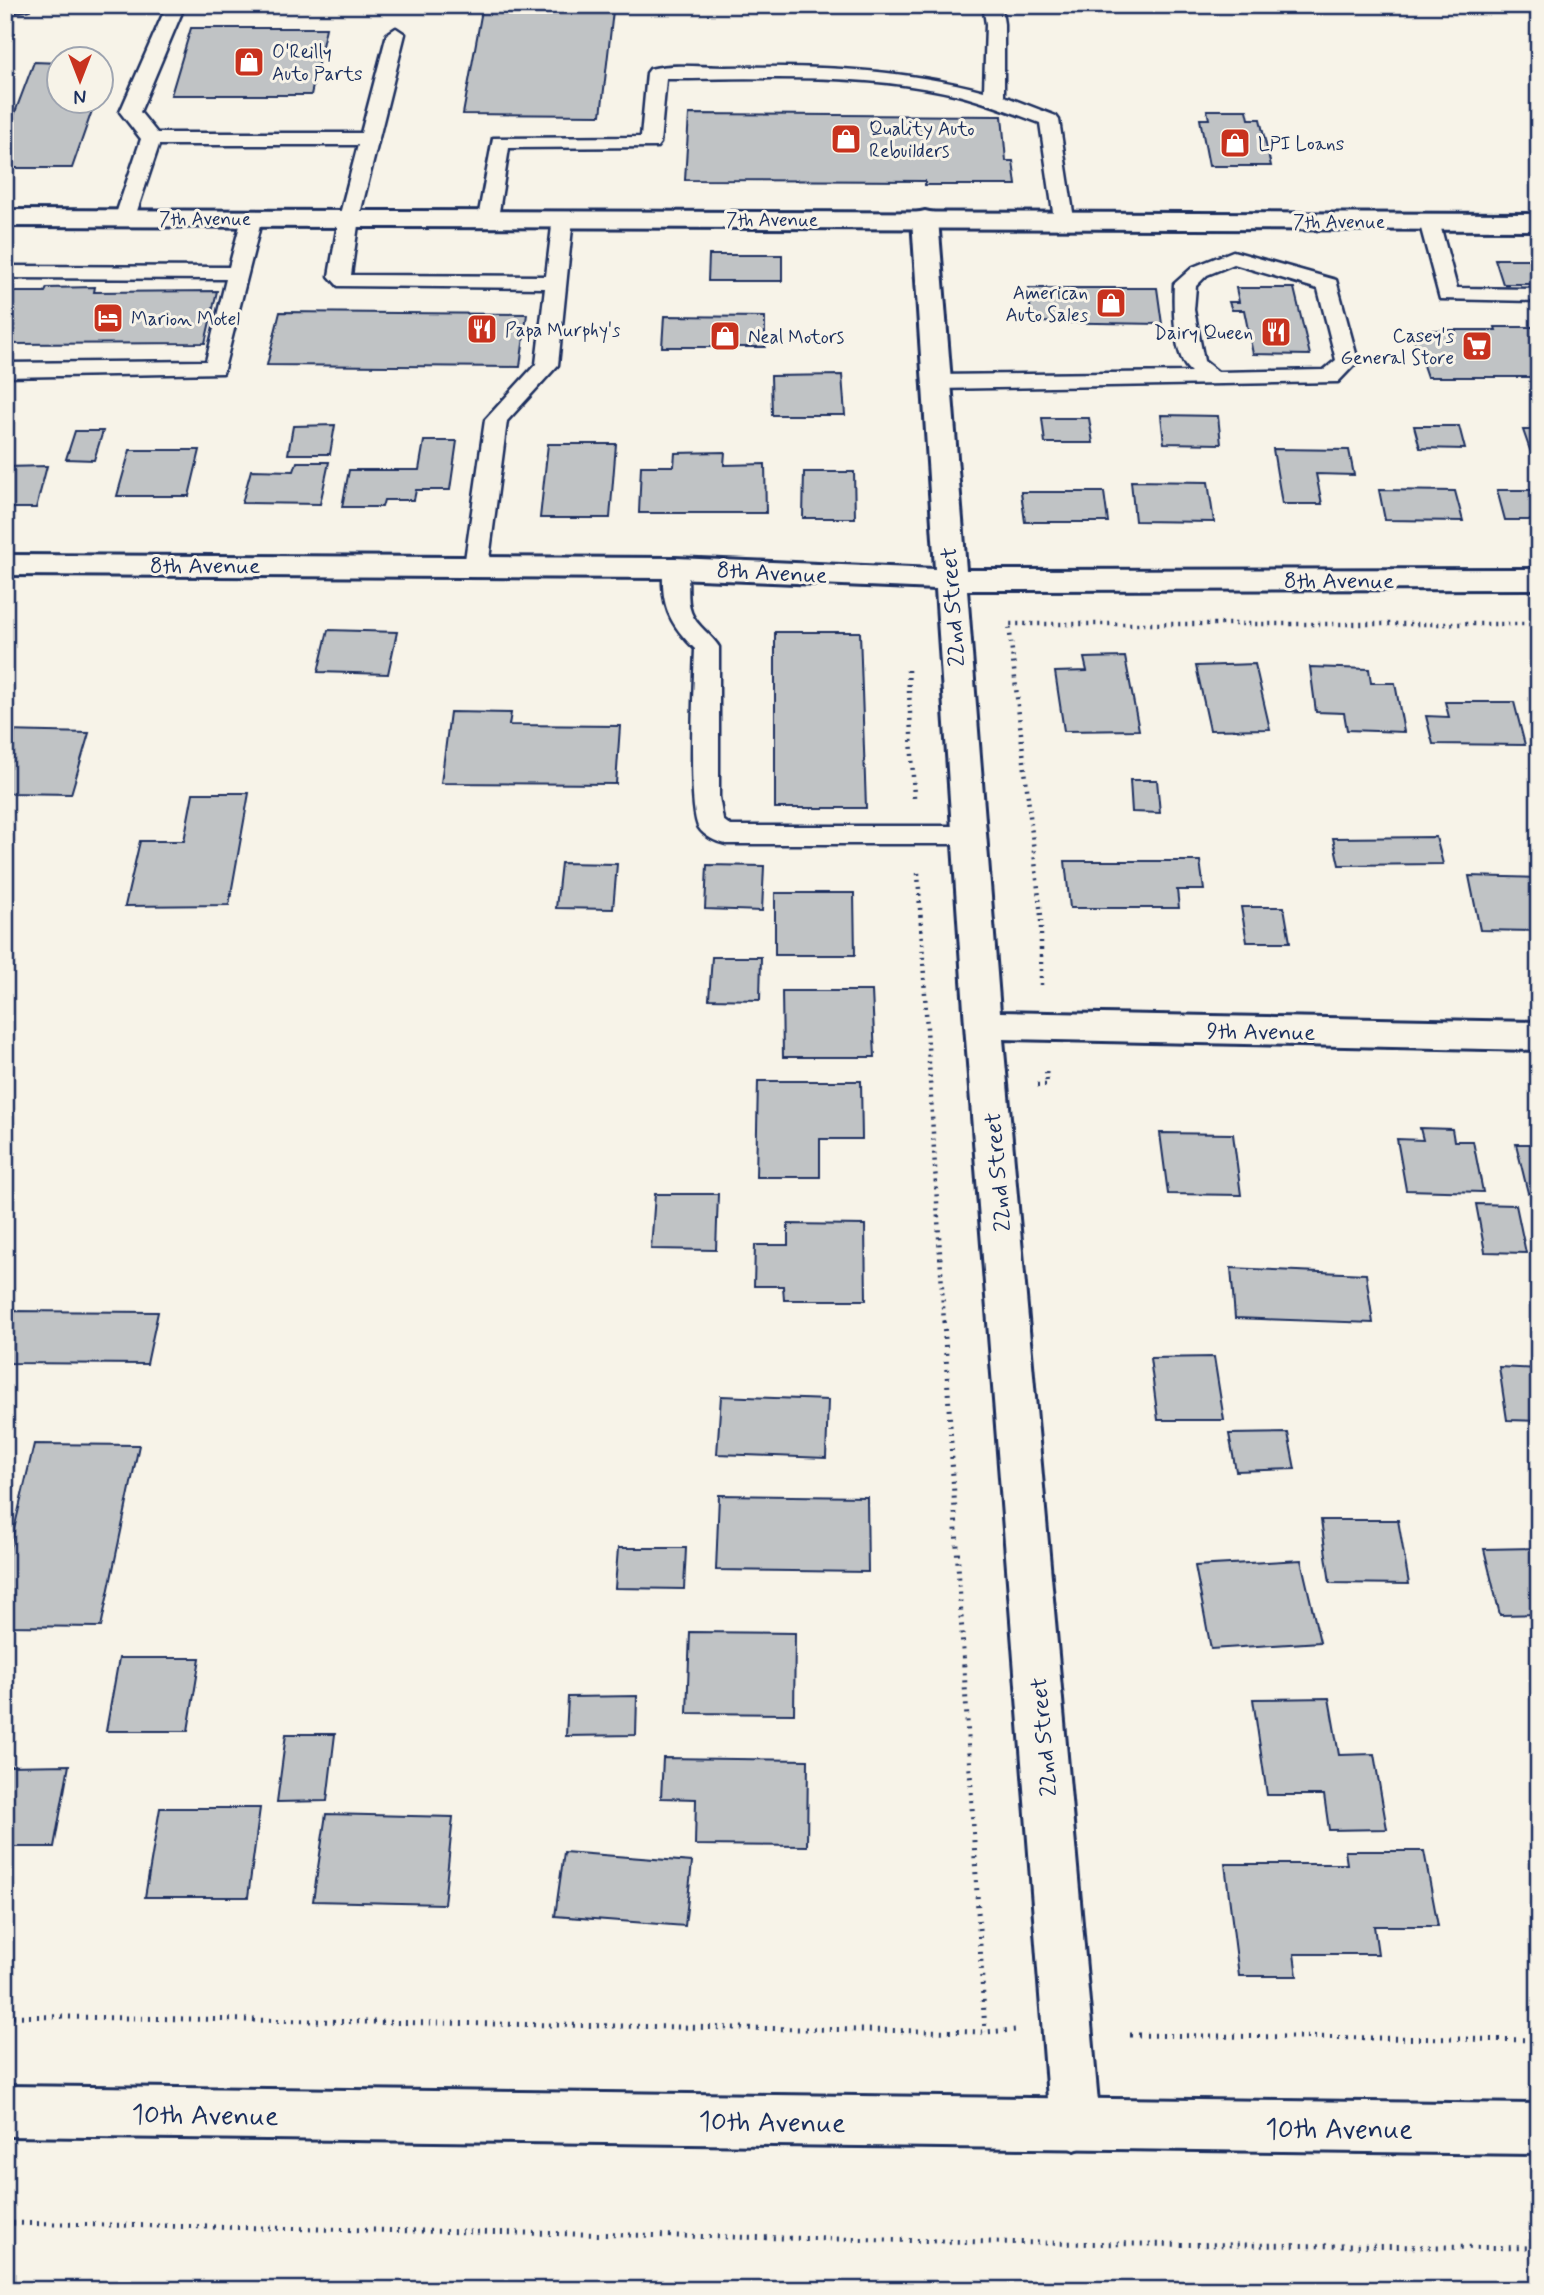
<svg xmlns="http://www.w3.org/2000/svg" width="1544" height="2295" viewBox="0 0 1544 2295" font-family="Mynerve,sans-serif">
  <rect width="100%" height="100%" fill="#f7f3e8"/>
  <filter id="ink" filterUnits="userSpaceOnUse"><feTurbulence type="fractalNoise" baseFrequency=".0143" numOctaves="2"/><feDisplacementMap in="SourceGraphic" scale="14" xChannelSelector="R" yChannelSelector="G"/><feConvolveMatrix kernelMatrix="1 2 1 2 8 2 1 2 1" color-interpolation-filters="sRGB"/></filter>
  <g filter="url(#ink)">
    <path fill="#c0c3c5" stroke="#1b2f5e" stroke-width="2" d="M482,10l131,1 -12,104 -138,-1z
      M191,28h135l-15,67h-140z
      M34,62l26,1v39h35l-23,66h-67v-29z
      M1207,110h40l2,9h11l11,47h-62l-9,-47h9z
      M689,114l313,2 4,45h7l3,24h-91v-4l-240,-1z
      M709,255h73v26h-74z
      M1495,259h44v25h-36z
      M95,287l-1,5 123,-1 -12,52 -200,1v-52h40l2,-4z
      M1028,288h129l5,36 -130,-2z
      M1236,288h58l16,67 -57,-1 -9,-44h-12l-3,-8h10z
      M280,312l247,2 -7,53 -253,-2z
      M664,316l101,1v30h-103z
      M1495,327h44v50h-112l-16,-47h85z
      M842,375l3,40h-73l-1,-39z
      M1161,415l57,1 3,28 -57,-1z
      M1042,418h47l4,25h-48z
      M335,425l-5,29h-42l5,-28z
      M1414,426h45l6,23 -45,-1z
      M1523,430h16v37h-3z
      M75,431h28l-9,29 -28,-1z
      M424,441h33l-7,49h-34l-2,10h-30l-2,7h-40l7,-37h70z
      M548,444h68l-6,74h-70z
      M1273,449l76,1 5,25 -38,-1 6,30h-40z
      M130,450h70l-11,46h-72z
      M725,452l-1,13 41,-1 1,49h-127l2,-47h33l1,-13z
      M297,462h32l-9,42 -78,-1 9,-33 43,1z
      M47,466l-11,42h-31v-41z
      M804,472h50l1,46h-52z
      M1131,481l77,1 6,40 -79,-1z
      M1379,490l76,1 8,30 -78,-1z
      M1497,490h42v30h-34z
      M1021,492h83l4,30h-83z
      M328,630l69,2 -9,42 -70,-2z
      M775,632h85l6,176h-91z
      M1125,657l14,73 -75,1 -9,-59 32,-1 -3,-13z
      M1255,664l15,65 -60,1 -14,-64z
      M1310,667l59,2 2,14h24l9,49 -57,-2 -3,-17 -28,-1z
      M1445,702h69l11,43 -92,-1 -7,-28 23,1z
      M450,712l61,1 -2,12 111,1 -4,58 -175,-1z
      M5,731l84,2 -18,61 -66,-1z
      M1130,780h27l3,33 -28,-1z
      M193,793h56l-20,112 -104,1 15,-65h44z
      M1436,837l7,27 -104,1 -6,-27z
      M1065,861h135l4,29h-27l2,18h-109z
      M561,863l56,1 -4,45 -57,-1z
      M707,865l57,1 -2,45 -57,-2z
      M1469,876l70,2v53l-59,-1z
      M775,893h79l1,62h-80z
      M1241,907h43l6,35h-43z
      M712,957h49l-1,43 -51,-1z
      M782,991h90l3,66h-92z
      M758,1081h103l1,58h-42v38h-64z
      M1420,1128l32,1 2,12h19l10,51 -77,-2 -9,-51 26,1z
      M1160,1133l73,1 8,61 -73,-1z
      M1516,1144h23v49h-11z
      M655,1194h63l-2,56 -65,-1z
      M1476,1204l40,1 10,48 -41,-1z
      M788,1224l77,1 1,75h-82l-1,-14h-29l1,-41h33z
      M1231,1268l135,6 7,49 -138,-5z
      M5,1311l153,1 -11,52 -142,-1z
      M1214,1357l10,63h-66l-8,-62z
      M1499,1367l40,2v52l-32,-1z
      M721,1396l107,4 -2,58 -109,-4z
      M1288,1433l7,36 -59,2 -7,-37z
      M34,1444l105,1 -38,182 -96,-1v-58z
      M719,1495l148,2 1,75 -152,-2z
      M1321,1520h77l11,64 -79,-1z
      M618,1548h68l-2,41 -69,-1z
      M1539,1548v66l-39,1 -16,-66z
      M1301,1560l19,82 -109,7 -16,-83z
      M690,1632l105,1 -1,81 -107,-1z
      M119,1658h81l-12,73h-82z
      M637,1696l-1,39 -70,1 2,-39z
      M1329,1698l10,57 35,-1 13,75 -58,1 -5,-35h-57l-14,-96z
      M286,1734h49l-8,67 -50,1z
      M663,1758l145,2 -1,86 -112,-1 1,-46 -35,-1z
      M69,1765l-15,82h-49v-81z
      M160,1808h100l-12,89h-103z
      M326,1814l127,3 -9,87 -131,-3z
      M1345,1851h79l14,75h-64l4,28h-84l3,22h-58l-14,-112h122z
      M564,1852l128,10 -7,64 -130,-10z"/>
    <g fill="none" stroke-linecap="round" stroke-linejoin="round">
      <g stroke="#1b2f5e" stroke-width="5">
        <path id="service" d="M5,5h26l-2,4 -24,4z
          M167,5h18l-45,107 17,21h204l26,-99 9,-6 9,6 -46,184 -8,57 195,1 7,-58 3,-4h14l3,4 -15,147 -51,56 -19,146 -3,5 -9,3 -9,-3 -3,-5 21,-147 51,-56 9,-76 -207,-2 -9,-10 10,-58 19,-73h-199l-24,72 -3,4h-14l-3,-4 26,-78 -21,-27z
          M983,5h18l3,19v72l52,20 3,4 15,99 -3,4h-14l-3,-4 -14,-96c-29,-11 -57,-22 -86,-29 -94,-22 -193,-15 -288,-15l-6,64 -3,4 -148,1 -11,70 -3,4h-14l-3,-4 15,-80 148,-1 6,-64 3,-4c23,-6 51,-2 75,-2 87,-1 174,1 259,24l2,-67z
          M252,212l7,2 3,4 -39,155 -218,4v-14l201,-2 20,-82 -221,-1v-12l224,1 13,-49 3,-4z
          M1429,215l7,2 3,4 18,67 82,1v12l-99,-2 -21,-78 3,-4z
          M1233,251l103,29 22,81 -20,21 -402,7 -8,-2 -3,-5 3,-5 8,-2 255,-3c-18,-13 -18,-67 -17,-88l19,-17zM1234,264l84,25 18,71 -12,10 -106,2 -14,-11 -10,-51 2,-24 11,-11z
          M675,560l9,3c8,13 1,34 7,49 5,14 21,23 28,35v150l4,23 8,6h238l9,2 4,7 -4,7 -9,2h-243c-10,-2 -22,-8 -27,-16 -12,-18 -5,-149 -4,-179 -20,-20 -31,-36 -32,-64 0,-9 -1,-15 3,-22z"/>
      </g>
      <g stroke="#1b2f5e" stroke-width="6">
        <path id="minor" d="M925,211l9,2 4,6 28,351 573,-1v20l-572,1 33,422 539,10v28l-536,-11 97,1086 -7,18 -18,7 -18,-7 -7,-18 -85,-1100 -29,-436 -261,-11 -670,-3v-20l670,3 260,11 -23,-350 4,-6z"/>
      </g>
      <g stroke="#1b2f5e" stroke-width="6">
        <path id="tertiary" d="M5,2086l1534,18v50l-1534,-18z"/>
      </g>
      <g stroke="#1b2f5e" stroke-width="6">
        <path id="secondary" d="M5,210l1534,4v16l-1534,-4z"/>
      </g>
      <path stroke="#1b2f5e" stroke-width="4.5" stroke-dasharray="2 5" stroke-linecap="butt" d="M908,670l6,128
        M918,873l26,450
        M1041,985v-69l-32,-292h530
        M1037,1085h10l-1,-16"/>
      <path stroke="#1b2f5e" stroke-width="5" stroke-dasharray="2 6" stroke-linecap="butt" d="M944,1321l41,711
        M5,2016l980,16 30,-2
        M1130,2035l409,5
        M5,2223l1039,20 495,5"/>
      <use href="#service" fill="#f7f3e8" fill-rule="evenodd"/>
      <use href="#minor" fill="#f7f3e8" fill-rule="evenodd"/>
      <use href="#tertiary" fill="#f7f3e8" fill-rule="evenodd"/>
      <use href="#secondary" fill="#f7f3e8" fill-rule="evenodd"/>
    </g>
  </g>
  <defs>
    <g id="shop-square" transform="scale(1.575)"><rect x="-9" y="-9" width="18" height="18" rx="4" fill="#c8321e" stroke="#f7f3e8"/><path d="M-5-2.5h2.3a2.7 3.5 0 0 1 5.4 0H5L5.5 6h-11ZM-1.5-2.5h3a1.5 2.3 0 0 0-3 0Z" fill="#fff"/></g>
    <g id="hotel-square" transform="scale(1.575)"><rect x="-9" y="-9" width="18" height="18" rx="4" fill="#c8321e" stroke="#f7f3e8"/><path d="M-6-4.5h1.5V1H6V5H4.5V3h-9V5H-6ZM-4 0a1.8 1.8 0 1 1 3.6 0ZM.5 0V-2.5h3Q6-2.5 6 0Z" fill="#fff"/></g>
    <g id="restaurant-square" transform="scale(1.575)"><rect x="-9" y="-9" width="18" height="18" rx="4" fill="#c8321e" stroke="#f7f3e8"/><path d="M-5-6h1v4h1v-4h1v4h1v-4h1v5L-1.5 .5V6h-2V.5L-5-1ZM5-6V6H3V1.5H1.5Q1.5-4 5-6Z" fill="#fff"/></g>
    <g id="supermarket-square" transform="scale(1.575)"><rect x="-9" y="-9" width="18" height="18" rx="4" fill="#c8321e" stroke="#f7f3e8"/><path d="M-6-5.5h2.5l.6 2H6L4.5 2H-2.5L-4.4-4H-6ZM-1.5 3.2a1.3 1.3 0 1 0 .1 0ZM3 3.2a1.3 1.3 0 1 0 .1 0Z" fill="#fff"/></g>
  </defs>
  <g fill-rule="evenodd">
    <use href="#shop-square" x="249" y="62"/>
    <use href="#shop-square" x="846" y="139"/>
    <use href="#shop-square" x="1235" y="143"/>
    <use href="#shop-square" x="1111" y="303"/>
    <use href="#hotel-square" x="108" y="318"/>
    <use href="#restaurant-square" x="482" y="329"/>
    <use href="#restaurant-square" x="1276" y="332"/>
    <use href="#shop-square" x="725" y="336"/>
    <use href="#supermarket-square" x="1477" y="346"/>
  </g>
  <g text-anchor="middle" stroke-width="6" stroke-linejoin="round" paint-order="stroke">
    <g font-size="19" fill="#1b2f5e" stroke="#f7f3e8" text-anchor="start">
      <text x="272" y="58">O'Reilly<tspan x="272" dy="22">Auto Parts</tspan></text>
      <text x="869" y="135">Quality Auto<tspan x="869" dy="22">Rebuilders</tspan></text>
      <text x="1258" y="150">LPI Loans</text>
      <text x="1088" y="299" text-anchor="end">American<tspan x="1088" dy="22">Auto Sales</tspan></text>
      <text x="131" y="325">Marion Motel</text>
      <text x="505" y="336">Papa Murphy's</text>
      <text x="1253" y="339" text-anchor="end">Dairy Queen</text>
      <text x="1454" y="342" text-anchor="end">Casey's<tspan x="1454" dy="22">General Store</tspan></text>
      <text x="748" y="343">Neal Motors</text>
    </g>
    <g font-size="19" fill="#1b2f5e" stroke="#f7f3e8">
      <text x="205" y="225">7th Avenue</text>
      <text x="772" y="226">7th Avenue</text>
      <text x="1339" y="228">7th Avenue</text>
    </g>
    <g font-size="23" fill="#1b2f5e" stroke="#f7f3e8">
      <text x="205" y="573">8th Avenue</text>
      <text transform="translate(772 572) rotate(3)" y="8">8th Avenue</text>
      <text x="1339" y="588">8th Avenue</text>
      <text transform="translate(952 607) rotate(-94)" y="8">22nd Street</text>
      <text transform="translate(1261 1031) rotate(1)" y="8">9th Avenue</text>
      <text transform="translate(997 1172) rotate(-95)" y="8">22nd Street</text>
      <text transform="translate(1043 1737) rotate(-95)" y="8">22nd Street</text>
    </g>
    <g font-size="28" fill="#1b2f5e" stroke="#f7f3e8">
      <text transform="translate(205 2114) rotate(1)" y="10">10th Avenue</text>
      <text transform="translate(772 2121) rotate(1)" y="10">10th Avenue</text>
      <text x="1339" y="2138">10th Avenue</text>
    </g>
  </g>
  <rect width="1544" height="2295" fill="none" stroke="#f7f3e8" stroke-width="28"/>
  <rect x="14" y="14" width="1516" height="2267" fill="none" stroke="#1b2f5e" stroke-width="2.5" filter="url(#ink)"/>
  <g transform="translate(80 80) rotate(180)"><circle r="33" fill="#f7f3e8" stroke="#9fa5b1" stroke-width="2"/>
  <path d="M0-5L12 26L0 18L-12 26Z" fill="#c8321e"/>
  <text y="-10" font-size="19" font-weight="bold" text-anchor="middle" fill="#1b2f5e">N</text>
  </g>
</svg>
